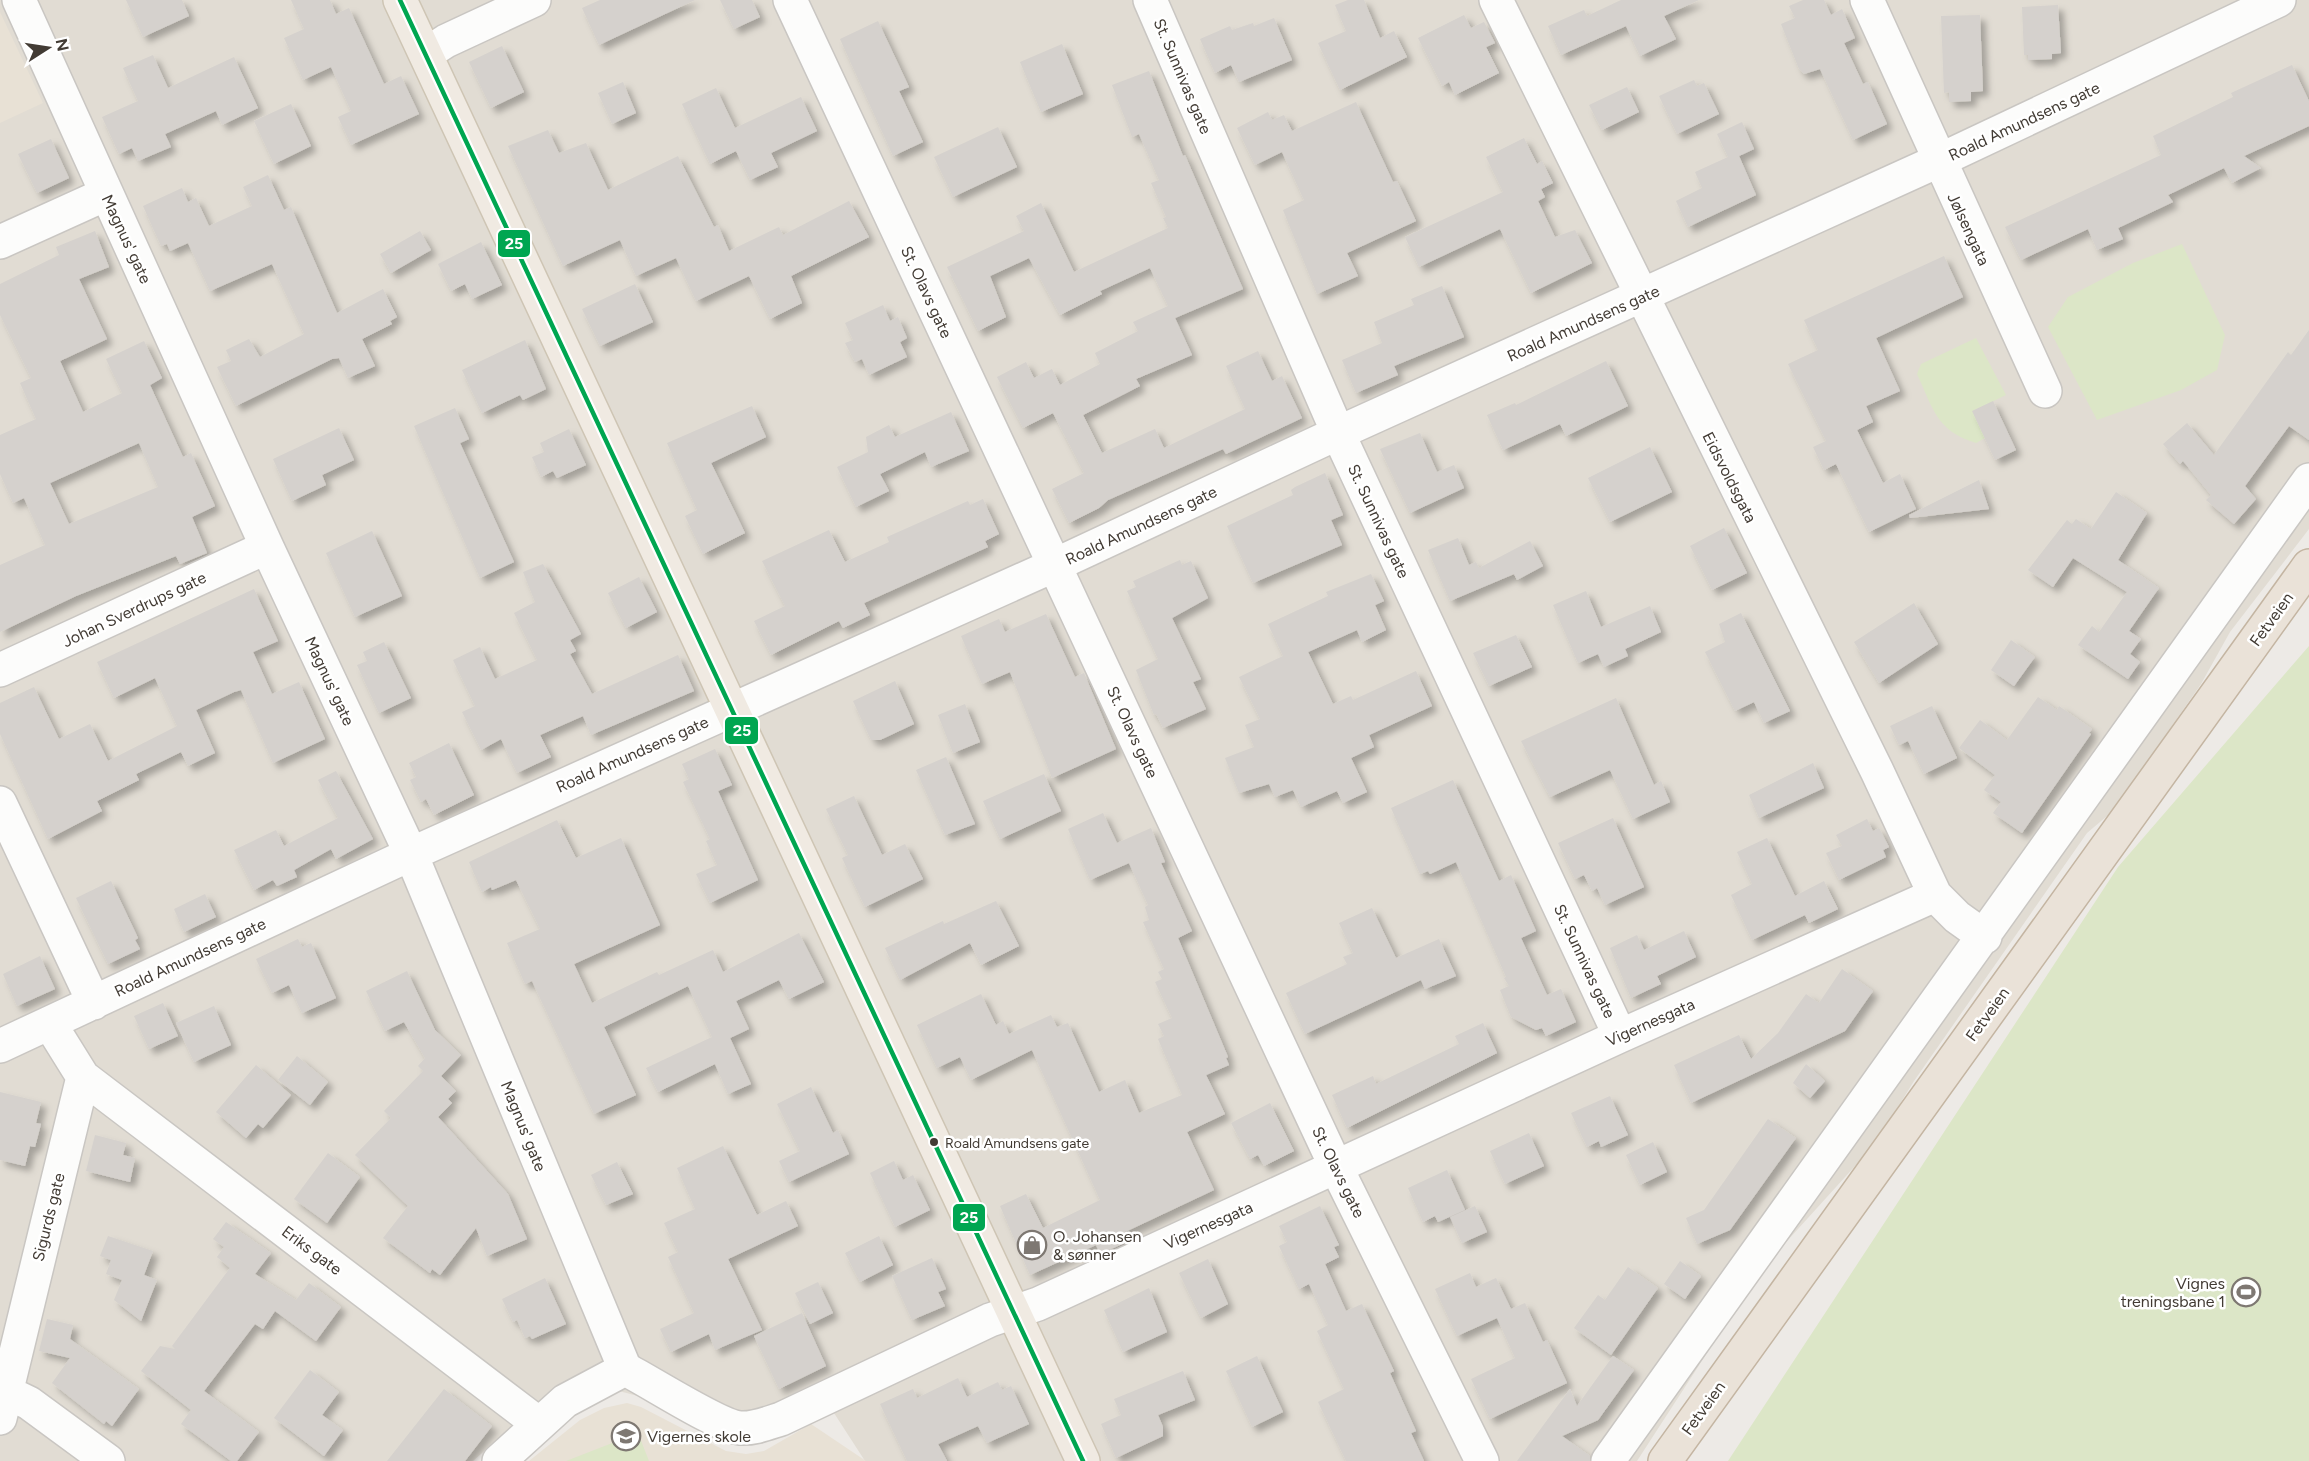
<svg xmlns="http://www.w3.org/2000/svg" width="2309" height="1461" viewBox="0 0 2309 1461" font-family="Figtree,sans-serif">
  <defs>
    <filter id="shadow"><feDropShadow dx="5.5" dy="5.5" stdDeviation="3" flood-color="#0004"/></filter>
  </defs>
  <rect width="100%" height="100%" fill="#edeae6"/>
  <path fill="#e1dcd3" d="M0,0h2309v529l-79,103 -29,52 -88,127 -26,22 -173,248 -39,63 -97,107 -34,45 -107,165h-772l-31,-48 -28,-12 -53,17 -47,-4 -125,-33 -58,36 -50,44h-473z"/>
  <path fill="#e8e1d5" d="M0,12l43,91 -43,20z
    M627,1403l14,4 85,44 20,3 18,-3 47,-27 55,37h-337l51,-41 24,-12z"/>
  <path fill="#dce6c7" d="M2182,244l43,91 -8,35 -36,20 -84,30 -49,-93 20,-30 65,-34z
    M1976,338l30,57 -31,15 12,27 -11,6c-40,-12 -43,-35 -59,-69l4,-10z
    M2309,646v815h-581l390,-594z
    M638,1433l11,28h-83z"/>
  <path fill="#d5d1cd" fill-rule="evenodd" filter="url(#shadow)" d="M126,0h56l7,16 -46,21z
    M291,0h39l6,14 13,-6 35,76 17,-8 18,38 -68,31 -13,-28 13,-6 -20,-44 -28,13 -19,-42 20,-9z
    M600,0h95l-96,45 -17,-37z
    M720,0h32l8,17 -26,12z
    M1348,0h16l16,38 14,-7 13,26 -67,33 -22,-47 28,-12 -11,-26z
    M1621,0h78l-35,16 12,23 -36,17 -14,-30 -65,29 -13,-29 36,-16 3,6z
    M1803,0h21l7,15 11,-6 13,29 -11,5 19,41 5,-2 19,42 -34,16 -33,-71 -16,5 -5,-5 -18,-45 14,-6 -6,-12z
    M2058,5l3,48 -9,1v5l-24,1v-5h-4l-2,-48z
    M1464,15l7,13 13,-6 11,21 -9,4 13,26 -44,22 -6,-13 -7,4 -24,-48z
    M1980,15l3,76 -12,1v9l-22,1v-10l-5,1 -3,-77z
    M1274,18l18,42 -53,22 -8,-17 -16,8 -15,-34 30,-13 2,4 21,-7 1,3z
    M878,21l31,66 -10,4 24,51 -30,14 -53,-117z
    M1062,44l21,50 -42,18 -21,-50z
    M502,46l22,46 -33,16 -22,-46z
    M153,55l15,33 66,-31 24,51 -36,17 -6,-14 -51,23 6,13 -33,14 -6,-13 -13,6 -17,-37 36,-16 -15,-33z
    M2292,65l17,36v25l-65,30 17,12 -29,15 -8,-15 -56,27 5,7 -55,26 5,11 -26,11 -9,-21 -67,31 -16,-33 156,-72 -8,-19 80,-39 -2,-4z
    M1149,71l34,85 2,-1 58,134 -68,29 17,37 -56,24 4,7 -57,29 19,38 53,-24 9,19 81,-39 -19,-43 32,-15 14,30 10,-5 20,42 -76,36 -3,-5 -115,51 -9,8 -30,15 -17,-34 32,-16 -31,-60 -30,15 -26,-51 29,-15 8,16 18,-9 8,16 40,-21 -5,-11 43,-22 -5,-9 35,-16 -18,-38 -50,23 2,3 -42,21 -31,-57 -39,18 16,41 -28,14 -31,-64 77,-36 -8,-15 25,-13 33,69 94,-44 -5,-10 3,-1 -15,-34 8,-3 -20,-46 -7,3 -20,-52z
    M1694,80l3,6 7,-3 15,31 -42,20 -18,-38z
    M623,82l13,31 -24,11 -14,-31z
    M1627,87l12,25 -37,18 -13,-25z
    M716,88l19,40 66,-31 16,34 -46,22 7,14 -28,13 -14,-29 -26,13 -28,-60z
    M1356,102l37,80 4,-1 19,40 -69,32 11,23 -41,18 -34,-84 21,-10 -22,-48 -27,13 -18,-37 31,-16 4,8 12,-5 8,16z
    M291,104l20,42 -37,18 -20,-43z
    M1742,122l12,27 -15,7 17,39 -68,32 -12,-26 26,-13 -7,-16 33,-15 -11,-23z
    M998,127l19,40 -64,30 -19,-40z
    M548,130l11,23 27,-10 22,47 70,-34 36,71 4,-2 11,26 50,-24 4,8 66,-34 20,36 -78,39 11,27 -32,16 -21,-43 -53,25 -20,-43 -40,18 -16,-36 -57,26 -55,-120z
    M1524,138l13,26 5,-3 11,22 -12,6 4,8 -7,4 17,36 20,-7 17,33 -61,30 -31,-64 -81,38 -14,-30 98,-45 -17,-35z
    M51,139l18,39 -32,15 -19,-39z
    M268,175l16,35 7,-3 46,106 46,-24 14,28 -7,4 2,3 -30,15 13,27 -27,12 -9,-20 -7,1 -96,47 -19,-39 14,-6 -5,-11 23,-11 11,18 44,-23 -32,-70 -62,27 -22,-48 -18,8 -3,-7 -6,2 -18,-40 39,-18 6,14 8,-4 13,28 43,-20 -9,-19z
    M95,231l14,36 -30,12 28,60 -47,22 23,51 39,-19 -16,-34 38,-18 18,37 -12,7 33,72 8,-4 24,53 -23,11 15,36 -27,11 -4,-8 -100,40 -76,36v-67l45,-20 -21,-47 -11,5 -13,-29v-39l36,-16 -16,-36 11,-5 -31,-63v-31l59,-29 -3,-8zM139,443l19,44 -89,37 -19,-41z
    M420,231l11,19 -40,23 -11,-19z
    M481,242l21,43 -30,14 -7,-15 -14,7 -13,-27z
    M1944,256l19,41 -87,41 24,53 -34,15 7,16 -16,8 26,53 17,-9 16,35 -47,23 -33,-68 -12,6 -11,-23 13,-6 -38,-77 30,-14 -14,-30z
    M635,284l18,38 -53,24 -18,-37z
    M1442,286l22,51 -70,29 4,9 -42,18 -14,-33 40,-17 -8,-21 40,-17 -3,-6z
    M883,305l7,16 8,-4 9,21 -7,4 7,15 -38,18 -7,-16 -7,3 -10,-19 8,-3 -8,-17z
    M2309,330v110l-20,-14 -44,60 11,13 -22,25 -28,-24 5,-5 -28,-34 -3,3 -17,-20 24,-21 27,32 74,-103 3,3z
    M525,340l21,49 -23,11 -3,-5 -38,18 -20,-43z
    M1606,361l22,45 -62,30 -6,-12 -57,26 -16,-35 28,-12 1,2z
    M1993,401l23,49 -21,10 -23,-49z
    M752,406l14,31 -55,26 34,70 -42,21 -18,-38 12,-6 -30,-67z
    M455,408l14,31 -9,4 54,119 -34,16 -66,-152z
    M951,412l18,39 -38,16 -6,-15 -45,22 9,17 -33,16 -19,-40 31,-15 -2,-15 23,-12 6,12z
    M339,428l15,32 -32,15 4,10 -34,16 -19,-42z
    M569,429l17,36 -29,13 -4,-7 -12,6 -9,-20 12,-5 -4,-9z
    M1420,433l17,39 17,-7 10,23 -54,25 -30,-64z
    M1650,447l22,45 -62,30 -22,-44z
    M1325,473l18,42 -12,5 11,25 -89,38 -26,-57 66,-31 -2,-5 4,-3z
    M1979,480l10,29 -79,9 -1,-3z
    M2116,492l31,21 -29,47 41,28 -30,43 12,8 -11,15 10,8 -12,17 -50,-34 14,-19 7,6 28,-40 -54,-34 -20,29 -25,-17 39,-50 5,4 4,-5 15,10z
    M983,499l16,35 -14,7 3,6 -124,56 6,12 -27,13 -4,-7 -68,34 -17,-34 31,-15 -23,-45 67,-31 16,32 44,-20 -2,-5 81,-36 2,4z
    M1724,528l23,45 -35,17 -22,-44z
    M372,531l30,65 -47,21 -29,-64z
    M1458,538l11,27 7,-3 3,6 51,-27 13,25 -26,14 -3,-6 -64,27 -22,-51z
    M1180,560l2,5 9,-4 17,37 -36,20 29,61 -8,3 13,27 -43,19 -7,-14 -2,1 -18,-45 22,-11 -31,-68 9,-4 -3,-6z
    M543,564l38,70 -11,6 6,11 -6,3 22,40 86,-39 16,36 -103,44 -8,-19 -43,19 11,22 -34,16 -16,-34 -20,11 -19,-38 13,-6 -22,-46 27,-13 15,32 42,-19 -23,-47 21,-11 -12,-30z
    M1371,574l13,27 -9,4 11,25 -24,12 -5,-12 -49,22 25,52 18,-8 2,4 63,-29 16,35 -63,29 5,12 -23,11 16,34 -24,11 -6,-12 -36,16 -8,-17 -18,7 -6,-13 -30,9 -14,-35 29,-11 -9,-22 15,-6 -21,-42 44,-21 -15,-32 60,-28 -2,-4z
    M639,577l18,35 -31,16 -18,-35z
    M254,589l24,52 -25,11 19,42 27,-12 26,57 -52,24 -32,-73 -7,2 -38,18 19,43 -27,13 -7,-14 -45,22 3,6 -42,21 5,10 -54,28 -48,-105v-31l34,-16 25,52 31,-15 18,37 69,-35 -22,-48 -41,20 -17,-36z
    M1586,591l15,36 49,-21 11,26 -36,17 3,7 -24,11 -6,-13 -20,9 -25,-58z
    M1914,603l24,41 -59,39 -25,-41z
    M1741,613l49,98 -26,12 -10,-21 -19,9 -30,-59 20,-10 -6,-18z
    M1046,614l29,63 9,-4 32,76 -64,29 -42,-106 -28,12 -21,-48 38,-17 6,13z
    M1516,635l16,32 -43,19 -16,-33z
    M2011,640l24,17 -21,29 -23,-16z
    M384,642l27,56 -32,15 -22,-48 10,-4 -4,-9z
    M895,681l19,43 -34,16h-9l-18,-39z
    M2038,697l19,13 2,-4 33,23 -3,4 2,1 -69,99 -29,-20 8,-11 -17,-12 11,-15 -36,-27 21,-28 27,20z
    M1616,698l38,87 7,-4 9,21 -37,17 -23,-49 -60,27 -29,-56z
    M965,704l15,38 -27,11 -15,-38z
    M1932,706l25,52 -33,16 -16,-33 -9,4 -9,-19z
    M449,743l25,52 -40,20 -8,-16 -5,3 -11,-22 6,-3 -7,-14z
    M715,749l17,36 -14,6 40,89 -48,23 -14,-29 21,-9 -11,-24 4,-2 -27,-57 6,-3 -7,-15z
    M946,757l29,67 -30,11 -29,-65z
    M1813,763l11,25 -65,30 -10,-23z
    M336,771l37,68 -37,20 -5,-10 -37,21 3,7 -20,9 -4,-6 -19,10 -20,-40 42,-20 8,16 54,-28 -20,-38z
    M1044,774l17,37 -61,28 -17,-38z
    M1453,780l46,101 12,-6 25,56 -15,7 26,57 14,-6 15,33 -30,14 -4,-8 -6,2 -25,-13 -11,-27 9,-4 -5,-8 2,-1 -50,-115 -26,12 -2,-3 -8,3 -29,-66z
    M854,796l28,59 23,-11 18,35 -58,28 -23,-49 6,-3 -22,-46z
    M1103,813l14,30 34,-15 14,34 -4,1 31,68 -14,7 50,119 -2,1 3,7 -23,10 19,39 -38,18 27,58 -89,42 4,9 -29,13 -4,-9 -66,30 -30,-69 26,-12 17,34 57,-28 -68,-150 -61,30 -11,-23 -23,11 -20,-43 64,-31 15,31 7,-4 6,13 42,-19 6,12 11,-4 31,69 26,-12 14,33 43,-18 -24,-56 6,-3 -6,-12 14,-6 -17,-36 7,-3 -4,-7 6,-3 -21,-47 6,-2 -4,-13 3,-2 -19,-42 -39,17 -22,-51z
    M1613,818l31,69 -39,18 -8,-17 -5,3 -8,-16 -9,4 -17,-36z
    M1867,819l6,12 6,-3 10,19 -6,3 3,7 -47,23 -13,-27 16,-7 -6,-11z
    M557,820l19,38 45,-20 39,87 -86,39 18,39 65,-31 2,3 54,-25 10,22 76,-39 25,49 -35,17 -10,-19 -43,21 13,28 -19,9 21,46 -23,10 -13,-30 -57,28 -12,-24 66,-31 -24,-51 -84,41 32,68 -42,19 -62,-133 -7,3 -18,-41 33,-14 -24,-49 -24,10 -1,-3 -9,5 -13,-30z
    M1767,838l28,58 29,-15 14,28 -29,14 -4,-8 -53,25 -21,-45 21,-11 -15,-32z
    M111,881l27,57 -3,2 5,9 -32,15 -32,-66z
    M205,894l11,23 -32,15 -10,-23z
    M996,901l23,45 -38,19 -11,-22 -70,37 -15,-32 58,-27 1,3z
    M1372,908l24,50 43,-19 17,37 -31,13 -4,-9 -116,54 -19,-41 61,-29 -4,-7 10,-4 -14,-30z
    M1684,931l12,26 -39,19 4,8 -30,14 -21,-50 27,-13 7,15z
    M298,939l4,8 9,-4 25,55 -34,15 -13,-28 -17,8 -16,-34z
    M40,956l15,33 -38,17 -14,-32z
    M1842,969l31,22 -28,40 -154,72 -17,-38 65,-30 12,24 27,-26 28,-39 13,9z
    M407,971l28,59 26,25 -20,21 15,15 -8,8 4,4 -14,14 70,77 19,45 -40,17 -11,-28 -36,47 -8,-6 -2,4 -47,-35 25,-32 -53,-51 36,-37 -7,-7 39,-40 -5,-5 7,-8 -21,-36 -19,9 -19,-40z
    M163,1003l15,33 -29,13 -15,-33z
    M214,1006l17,39 -37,17 -18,-39z
    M1483,1023l14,30 -150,75 -15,-33 41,-19 3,8 83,-40 -4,-8z
    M297,1056l31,26 -18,23 -32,-25z
    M1806,1064l19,17 -15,17 -17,-15z
    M256,1065l35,30 -28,33 -5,-4 -12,14 -30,-26z
    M811,1087l22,46 5,-3 11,24 -60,28 -10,-21 21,-10 -23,-47z
    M0,1092l41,10 -5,21 5,1 -6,23 -5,-1 -5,20 -25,-6z
    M1610,1096l18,39 -27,12 -2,-6 -12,6 -16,-34z
    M1270,1103l24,48 -30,15 -6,-11 -8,4 -19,-36z
    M1768,1119l28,19 -66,92 -33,14 -11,-26 18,-8z
    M1529,1133l15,33 -39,18 -15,-33z
    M95,1135l31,8 -3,12 12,3 -5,24 -44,-11z
    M1653,1142l14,30 -27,13 -14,-30z
    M723,1146l34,69 29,-14 12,25 -70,33 34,71 -47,20 -6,-16 -38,18 -11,-23 34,-16 -26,-56 10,-5 -14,-29 31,-14 -18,-41z
    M328,1153l32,24 -33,46 -33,-24z
    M894,1161l9,19 10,-5 17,35 -35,17 -25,-54z
    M617,1162l16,32 -27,11 -15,-30z
    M1447,1170l18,40 -27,12 -3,-6 -12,6 -15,-34z
    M1320,1206l19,39 -5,2 5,10 -14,7 21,47 16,-7 32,67 -4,2 26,58 -5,2 13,28h-78l-28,-59 26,-13 -27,-58 11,-6 -19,-41 -10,5 -20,-43 8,-4 -8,-16z
    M1475,1206l12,26 -25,11 -12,-26z
    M226,1222l45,31 -16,21 41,26 13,-17 32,24 -25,34 -41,-30 -12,18 -8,-5 -51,67 55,41 -22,29h-6l-50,-37 10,-14 -50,-39 19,-25 15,3 -3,-3 58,-78 -13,-11 7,-10 -11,-8z
    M108,1236l45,15 -9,24 13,5 -16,41 -27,-21 8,-20 -16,-6 5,-14 -11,-4z
    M879,1236l14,29 -33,17 -15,-29z
    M932,1258l14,31 -8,3 7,14 -33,14 -20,-44z
    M1208,1259l20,45 -27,14 -22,-45z
    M1680,1261l21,15 -16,23 -21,-15z
    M1628,1267l30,21 -47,67 -37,-27 24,-33 7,5z
    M1470,1273l6,14 20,-9 15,31 14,-6 18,39 4,-2 20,43 -77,36 -19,-40 44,-21 -18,-40 -40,18 -22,-47z
    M545,1278l21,46 -34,15 -2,-3 -5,2 -8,-18 -4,2 -11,-23z
    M818,1282l15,31 -23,11 -15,-31z
    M1149,1288l18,44 -44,20 -19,-42z
    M802,1313l24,53 -47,23 -25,-53z
    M47,1319l26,6 -3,14 69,50 -27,37 -6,-5 -2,3 -52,-41 18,-25 -31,-7z
    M1257,1356l26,56 -31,15 -26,-56z
    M1613,1356l21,14 -36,50 -36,16 28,20v5h-73l53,-72 7,17z
    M310,1370l29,22 -17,23 21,15 -19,26 -50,-38z
    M1183,1371l12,29 -37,15 5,12v9l-47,22 -15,-34 20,-9 -7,-16z
    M958,1378l9,19 31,-15 4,8 9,-4 18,38 -42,19 -9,-17 -40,18 9,17h-40l-27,-57 33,-15 4,9z
    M444,1389l48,37 -27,35h-78z"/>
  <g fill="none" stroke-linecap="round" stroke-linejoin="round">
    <g stroke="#c9c6c2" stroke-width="36">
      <path id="minor" d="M19,0l248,547 144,307 214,515
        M790,0l546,1167 146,294
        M1150,0l188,433 282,603
        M1496,0l381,771 58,124 22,22 28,20
        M1867,0l178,391
        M426,54l20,-13 88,-41
        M0,242l106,-48
        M0,670l267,-123
        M0,803l94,200
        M0,1046l411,-192 644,-289 283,-132 600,-272 341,-161
        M83,1077l456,347
        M0,1389l29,14 79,58
        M0,1418l83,-341 -33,-53
        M499,1461l66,-60 60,-32c24,12 93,57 115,59 14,1 28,-5 41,-9l209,-99 48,-16 582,-268 315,-141
        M1608,1461l701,-981"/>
    </g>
    <g stroke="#cec5b4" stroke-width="36">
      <path id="major" d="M400,0l683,1461"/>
    </g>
    <g stroke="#c4b5a2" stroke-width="36">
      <path id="highway" d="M1665,1461l644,-895"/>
    </g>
    <use href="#minor" stroke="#fcfcfb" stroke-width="33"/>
    <use href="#major" stroke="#f0eae2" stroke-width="33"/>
    <use href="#highway" stroke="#eae2d8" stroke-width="33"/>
    <g stroke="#fff" stroke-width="9">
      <path id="bus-1" d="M400,0l683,1461"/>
    </g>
    <use href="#bus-1" stroke="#00a651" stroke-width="4.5"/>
  </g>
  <defs>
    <g id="shop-ring" transform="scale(1.5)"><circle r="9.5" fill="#fff" stroke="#7e7872" stroke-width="1.5"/><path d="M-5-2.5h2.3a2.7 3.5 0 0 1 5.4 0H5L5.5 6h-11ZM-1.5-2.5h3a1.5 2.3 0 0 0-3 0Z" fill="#7e7872"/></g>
    <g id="stadium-ring" transform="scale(1.5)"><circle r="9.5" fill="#fff" stroke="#7e7872" stroke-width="1.5"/><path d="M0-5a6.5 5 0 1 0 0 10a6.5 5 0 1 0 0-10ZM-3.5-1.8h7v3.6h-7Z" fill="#7e7872"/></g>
    <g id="school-ring" transform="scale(1.5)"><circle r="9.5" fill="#fff" stroke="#7e7872" stroke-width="1.5"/><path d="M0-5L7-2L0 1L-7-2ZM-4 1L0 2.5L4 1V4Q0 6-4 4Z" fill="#7e7872"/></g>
  </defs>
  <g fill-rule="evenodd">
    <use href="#shop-ring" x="1032" y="1245"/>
    <use href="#stadium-ring" x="2246" y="1292"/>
    <use href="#school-ring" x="626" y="1436"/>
  </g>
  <circle fill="#423b34" stroke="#fff" stroke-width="2" cx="934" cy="1142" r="5"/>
  <g text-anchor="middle" stroke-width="5" stroke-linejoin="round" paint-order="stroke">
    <g font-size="14" fill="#423b34" stroke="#fff" text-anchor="start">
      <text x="945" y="1148">Roald Amundsens gate</text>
    </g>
    <g font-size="16" fill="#423b34" stroke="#fff">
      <text transform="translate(1183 76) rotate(67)" y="6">St. Sunnivas gate</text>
      <text transform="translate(2024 121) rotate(-25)" y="6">Roald Amundsens gate</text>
      <text transform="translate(1969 229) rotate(65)" y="6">Jølsengata</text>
      <text transform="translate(127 239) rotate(65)" y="6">Magnus' gate</text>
      <text transform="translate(927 292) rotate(65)" y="6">St. Olavs gate</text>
      <text transform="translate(1583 323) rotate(-24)" y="6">Roald Amundsens gate</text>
      <text transform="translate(1730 477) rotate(63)" y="6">Eidsvoldsgata</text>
      <text transform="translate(1379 521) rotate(65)" y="6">St. Sunnivas gate</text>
      <text transform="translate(1141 525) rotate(-25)" y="6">Roald Amundsens gate</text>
      <text transform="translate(134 609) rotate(-25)" y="6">Johan Sverdrups gate</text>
      <text transform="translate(2271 619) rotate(-54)" y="6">Fetveien</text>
      <text transform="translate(330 681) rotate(65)" y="6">Magnus' gate</text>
      <text transform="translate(1133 732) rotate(65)" y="6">St. Olavs gate</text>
      <text transform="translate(632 754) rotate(-24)" y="6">Roald Amundsens gate</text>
      <text transform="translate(190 957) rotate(-25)" y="6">Roald Amundsens gate</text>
      <text transform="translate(1585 961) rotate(65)" y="6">St. Sunnivas gate</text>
      <text transform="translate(1987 1014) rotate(-54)" y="6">Fetveien</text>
      <text transform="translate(1650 1022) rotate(-24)" y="6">Vigernesgata</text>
      <text transform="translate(524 1126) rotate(68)" y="6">Magnus' gate</text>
      <text transform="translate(1339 1172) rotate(64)" y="6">St. Olavs gate</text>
      <text transform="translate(48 1217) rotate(-76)" y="6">Sigurds gate</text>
      <text transform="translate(1208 1225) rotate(-24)" y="6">Vigernesgata</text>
      <text transform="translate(312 1250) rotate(37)" y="6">Eriks gate</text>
      <text transform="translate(1703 1408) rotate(-54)" y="6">Fetveien</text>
    </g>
    <g font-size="16" fill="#423b34" stroke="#fff" text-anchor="start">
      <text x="1053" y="1242">O. Johansen<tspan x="1053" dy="18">&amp; sønner</tspan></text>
      <text x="2225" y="1289" text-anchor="end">Vignes<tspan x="2225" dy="18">treningsbane 1</tspan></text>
      <text x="647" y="1442">Vigernes skole</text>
    </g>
  </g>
  <g stroke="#fff" stroke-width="2">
    <rect x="497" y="229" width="34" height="29" rx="6" fill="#00a651"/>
    <rect x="724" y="716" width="35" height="29" rx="6" fill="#00a651"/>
    <rect x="952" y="1203" width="34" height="29" rx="6" fill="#00a651"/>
  </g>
  <g font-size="16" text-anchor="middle" font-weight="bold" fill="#fff">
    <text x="514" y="249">25</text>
    <text x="742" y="736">25</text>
    <text x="969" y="1223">25</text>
  </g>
  <g transform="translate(48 48) rotate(78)" stroke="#ffffff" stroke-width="4.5" paint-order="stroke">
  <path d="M0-4.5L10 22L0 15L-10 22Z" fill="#423b34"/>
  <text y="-9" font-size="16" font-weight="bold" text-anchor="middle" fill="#423b34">N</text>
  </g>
</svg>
